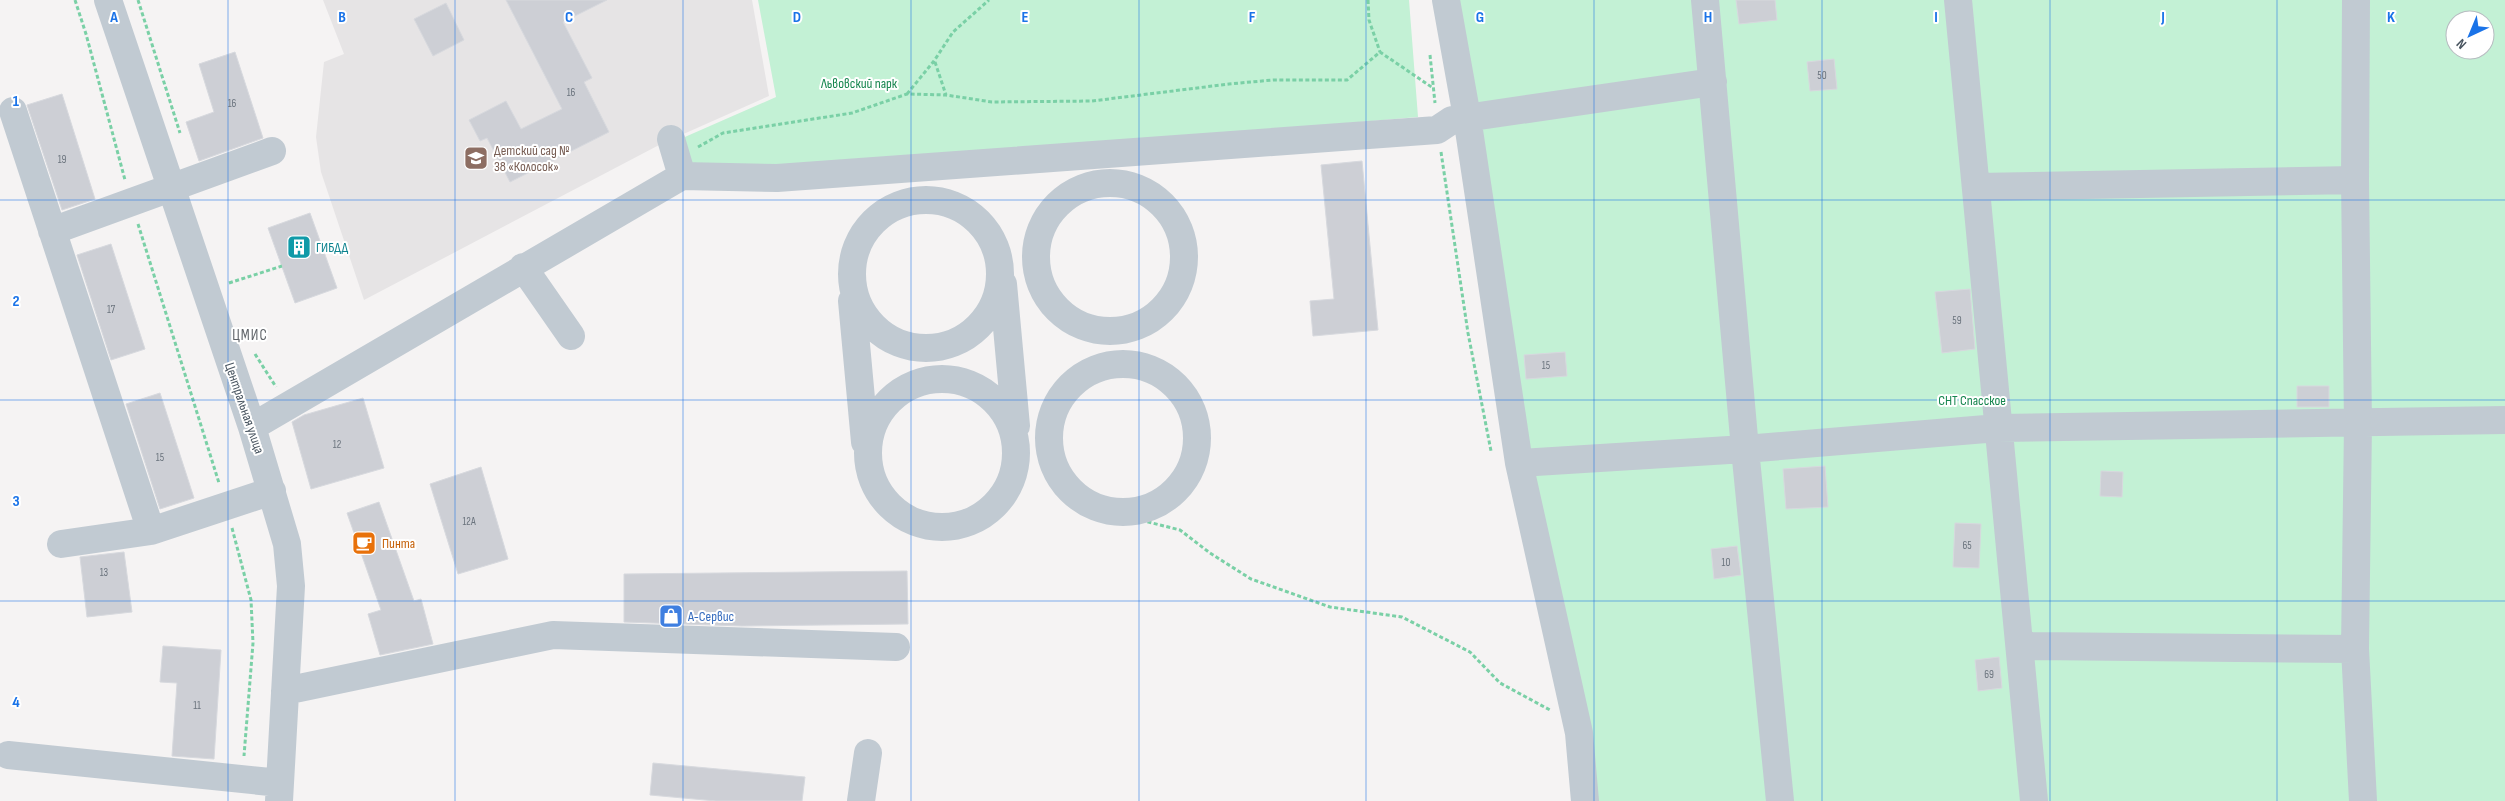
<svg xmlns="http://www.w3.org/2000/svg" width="2505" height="801" viewBox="0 0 2505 801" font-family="'Sofia Sans Condensed',sans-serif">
  <rect width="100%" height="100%" fill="#f5f3f3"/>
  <path fill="#e6e4e5" d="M323,0h429l17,96 -108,48 -297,156 -43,-128 -5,-35 8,-75 20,-8z"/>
  <path fill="#c3f1d5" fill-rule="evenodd" d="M758,0h651l9,117 -728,63 -12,-40 98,-43z
    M1438,0h1067v801h-922zM2455,20h30v30h-30z"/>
  <path fill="#cdcfd5" stroke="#d7d9de" d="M506,0h101l-44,22 29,56 -8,4 25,50 -99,50 -23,-44 -7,3 -11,-21 37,-19 15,28 41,-20z
    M1736,0h39l2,20 -38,4z
    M446,3l18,37 -31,16 -19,-37z
    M235,52l28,86 -64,23 -13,-39 28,-10 -15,-48z
    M1834,59l3,30 -27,2 -3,-29z
    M62,94l33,105 -33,11 -35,-105z
    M1362,161l16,169 -65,6 -3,-35 24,-2 -13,-134z
    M310,213l27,75 -42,15 -27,-75z
    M111,244l34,105 -34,11 -34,-105z
    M1970,289l5,60 -33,4 -7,-61z
    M1565,352l2,24 -41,3 -2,-24z
    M2297,386h32v21h-32z
    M160,393l34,105 -34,11 -34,-105z
    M363,398l21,70 -73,21 -19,-67 12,-7z
    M1825,466l3,41 -42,2 -3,-40z
    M481,467l27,92 -50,15 -28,-90z
    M2101,471l22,1 -1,25 -22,-1z
    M379,502l35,99 7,-2 12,45 -53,11 -12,-41 13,-4 -34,-97z
    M1955,523l26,1 -2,44 -26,-1z
    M1737,546l4,29 -27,4 -3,-30z
    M124,552l8,60 -45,5 -7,-60z
    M907,571l1,53 -166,2 -118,-4v-48z
    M163,646l58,4 -7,109 -42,-3 5,-73 -17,-1z
    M1999,657l3,31 -24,3 -3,-31z
    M653,763l152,14 -3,24h-86l-66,-6z"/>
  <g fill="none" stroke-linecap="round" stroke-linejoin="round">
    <path stroke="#7ad0a6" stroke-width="3" stroke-dasharray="4 2.5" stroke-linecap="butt" d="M75,0l11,34 39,146
      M138,0l42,133
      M1368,0l1,20 11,32
      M1430,55l5,48
      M935,62l11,33
      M907,94l27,-33 19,-29 36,-32
      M698,147l25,-14 129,-20 55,-19 39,1 46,7 100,-1 137,-17 44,-4h74l33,-28 53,36
      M1441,152l27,181 23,118
      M138,224l81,259
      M229,283l53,-17
      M255,354l21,33
      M1097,509l83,21 30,23 41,26 79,28 72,10 68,35 30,31 50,27
      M232,528l19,72 2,43 -9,113"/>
    <path stroke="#c1cad2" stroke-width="28" d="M108,0l144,427 35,117 4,42 -12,215
      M1446,0l21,117 52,346 60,270 6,68
      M1705,0l40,449 35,352
      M1958,0l76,801
      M2356,0l-1,180 3,244 -3,225 8,152
      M13,111l138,420
      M671,139l11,37
      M1036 257a74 74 0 1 1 148 0a74 74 0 1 1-148 0Z
      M1976,187l379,-7
      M852 274a74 74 0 1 1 148 0a74 74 0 1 1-148 0Z
      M52,231l220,-80
      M523,267l48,69
      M1003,284l13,142
      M852,301l13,141
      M1049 438a74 74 0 1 1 148 0a74 74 0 1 1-148 0Z
      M868 453a74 74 0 1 1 148 0a74 74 0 1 1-148 0Z
      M252,427l430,-251 95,2 660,-48 15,-10 261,-38
      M1519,463l226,-14 253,-21 507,-8
      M61,544l90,-13 121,-40
      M2020,646l335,3
      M285,691l268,-56 343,12
      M8,755l272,28
      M861,801l7,-48"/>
  </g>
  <path fill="none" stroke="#1a73e8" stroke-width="1" stroke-opacity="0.55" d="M228,0v801M455,0v801M683,0v801M911,0v801M1139,0v801M1366,0v801M1594,0v801M1822,0v801M2050,0v801M2277,0v801M0,200h2505M0,400h2505M0,601h2505"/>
  <defs>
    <g id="school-square" transform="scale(1.25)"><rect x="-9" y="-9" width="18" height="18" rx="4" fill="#8d6e63" stroke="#fff"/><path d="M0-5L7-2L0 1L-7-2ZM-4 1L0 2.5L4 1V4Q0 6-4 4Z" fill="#fff"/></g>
    <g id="building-square" transform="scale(1.25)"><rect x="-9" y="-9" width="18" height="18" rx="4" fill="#0f9aa8" stroke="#fff"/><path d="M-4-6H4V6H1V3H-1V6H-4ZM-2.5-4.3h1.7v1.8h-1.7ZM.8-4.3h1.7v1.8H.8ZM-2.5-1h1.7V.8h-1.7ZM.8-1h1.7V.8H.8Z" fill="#fff"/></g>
    <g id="cafe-square" transform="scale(1.25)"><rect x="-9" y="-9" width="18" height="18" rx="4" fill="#e8710a" stroke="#fff"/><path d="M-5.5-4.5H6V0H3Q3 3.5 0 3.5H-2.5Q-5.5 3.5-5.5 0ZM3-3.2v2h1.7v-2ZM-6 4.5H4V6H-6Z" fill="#fff"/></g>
    <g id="shop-square" transform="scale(1.25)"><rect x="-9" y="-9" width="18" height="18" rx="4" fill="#3f7fe0" stroke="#fff"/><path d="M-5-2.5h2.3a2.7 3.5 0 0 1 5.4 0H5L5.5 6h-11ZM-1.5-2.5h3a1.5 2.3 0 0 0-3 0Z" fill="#fff"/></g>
  </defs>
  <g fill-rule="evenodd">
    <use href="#school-square" x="476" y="158"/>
    <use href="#building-square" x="299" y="247"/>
    <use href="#cafe-square" x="364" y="543"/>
    <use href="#shop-square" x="671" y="616"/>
  </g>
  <g text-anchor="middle" stroke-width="4" stroke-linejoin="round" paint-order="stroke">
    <g font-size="11" fill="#6b747e">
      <text x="1822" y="79">50</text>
      <text x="571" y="96">16</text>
      <text x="232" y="107">16</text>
      <text x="62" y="163">19</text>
      <text x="111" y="313">17</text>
      <text x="1957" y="324">59</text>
      <text x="1546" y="369">15</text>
      <text x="337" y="448">12</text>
      <text x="160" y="461">15</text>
      <text x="469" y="525">12А</text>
      <text x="1967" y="549">65</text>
      <text x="1726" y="566">10</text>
      <text x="104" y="576">13</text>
      <text x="1989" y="678">69</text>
      <text x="197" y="709">11</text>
    </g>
    <g font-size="14" fill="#17864f" stroke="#fff">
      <text x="859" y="88">Львовский парк</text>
      <text x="1972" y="405">СНТ Спасское</text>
    </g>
    <g font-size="14" fill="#785e54" stroke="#fff" text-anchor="start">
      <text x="494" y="155">Детский сад №<tspan x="494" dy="16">38 «Колосок»</tspan></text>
    </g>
    <g font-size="14" fill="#0d838f" stroke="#fff" text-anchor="start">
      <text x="316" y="252">ГИБДД</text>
    </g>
    <g font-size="14" fill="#4a5661" stroke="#fff">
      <text transform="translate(245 408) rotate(71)" y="5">Центральная улица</text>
    </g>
    <g font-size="14" fill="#c56008" stroke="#fff" text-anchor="start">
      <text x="382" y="548">Пинта</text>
    </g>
    <g font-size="14" fill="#366cbe" stroke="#fff" text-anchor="start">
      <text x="688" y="621">A-Сервис</text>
    </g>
    <g font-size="15" letter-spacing="1" fill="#5f6368" stroke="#fff">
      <text x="250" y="340">ЦМИС</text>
    </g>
  </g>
  <g font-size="16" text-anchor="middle" font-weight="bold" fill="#1a73e8" stroke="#fff" stroke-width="4" stroke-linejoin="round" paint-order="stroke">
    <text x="114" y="22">A</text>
    <text x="342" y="22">B</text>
    <text x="569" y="22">C</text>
    <text x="797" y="22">D</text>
    <text x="1025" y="22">E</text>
    <text x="1252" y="22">F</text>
    <text x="1480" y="22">G</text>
    <text x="1708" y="22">H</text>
    <text x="1936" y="22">I</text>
    <text x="2163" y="22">J</text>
    <text x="2391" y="22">K</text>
    <text x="16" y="106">1</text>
    <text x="16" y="306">2</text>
    <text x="16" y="506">3</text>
    <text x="16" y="707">4</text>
  </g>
  <g transform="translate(2470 35) rotate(224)"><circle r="24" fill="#ffffff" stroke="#b7bbc0"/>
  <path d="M0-4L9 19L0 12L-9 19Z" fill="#1a73e8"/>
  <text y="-8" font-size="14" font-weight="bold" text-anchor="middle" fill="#4a5661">N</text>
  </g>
</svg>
